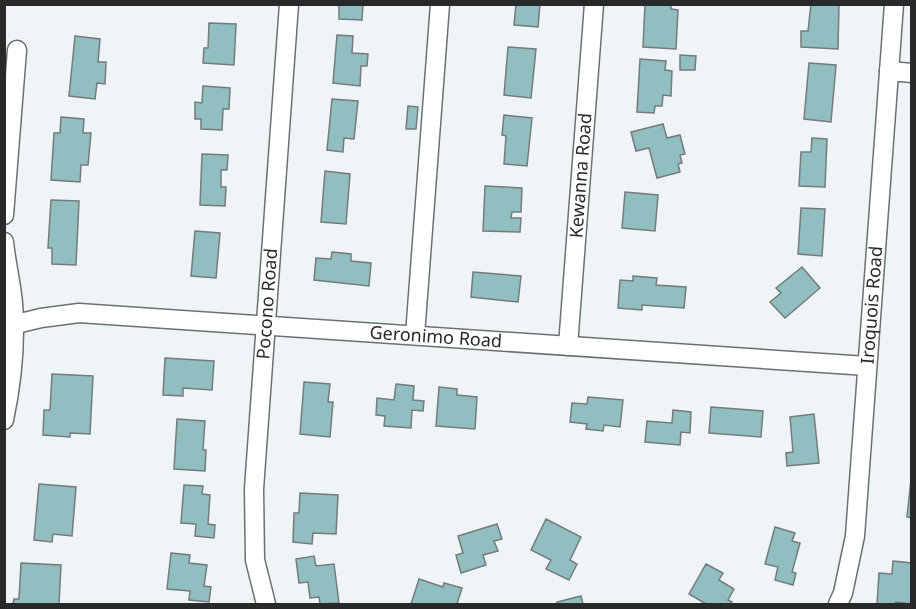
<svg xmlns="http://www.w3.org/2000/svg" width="916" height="609" viewBox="0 0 916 609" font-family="'Noto Sans',sans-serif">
  <rect width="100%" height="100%" fill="#eff5f6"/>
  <path fill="#91bec0" stroke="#757b7b" stroke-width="1.5" d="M339,4h24l-1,16 -23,-1z
    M516,4h24l-2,23 -24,-2z
    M645,4h26v5l7,1 -2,39 -33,-2z
    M811,4h28l-1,45 -37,-2v-16h7z
    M209,23l27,1 -2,41 -31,-2 1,-15h4z
    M337,35l16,1 -1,17 16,1 -1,12h-6l-1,20 -27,-3z
    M75,36l25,3 -2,23h8l-1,22 -8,-1 -2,16 -26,-3z
    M508,47l28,2 -5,49 -27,-3z
    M680,55l16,1 -1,14h-15z
    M640,59l26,2 -1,9 7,1 -1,25 -8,-1 -1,11h-7l-1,7 -17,-1z
    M809,63l27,2 -5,57 -27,-3z
    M203,86l27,2 -1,21h-6l-1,21 -21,-1v-10h-6v-17l7,1z
    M332,99l26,2 -4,38 -10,-1 -1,14 -16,-2z
    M408,106l10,1 -2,22h-10z
    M504,115l28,3 -5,48 -23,-2 2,-28 -4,-1z
    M61,117l23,2 -1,14h8l-3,32h-7l-1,17 -29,-2 3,-47h6z
    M663,124l4,14 13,-3 5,19 -5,1 2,8 -4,1 2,8 -23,6 -8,-30 -13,3 -5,-19z
    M812,138l15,1 -2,48 -26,-1 2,-34h10z
    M202,154l26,1 -1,15h-6v17h5l-1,19 -25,-1z
    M325,171l25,3 -4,50 -25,-2z
    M485,186l37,2 -1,24h-9l-1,6h10l-1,14 -37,-1z
    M625,192l33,3 -3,36 -33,-3z
    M51,200l28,1 -3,64 -24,-1v-16h-4z
    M801,208l24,1 -3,47 -24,-2z
    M195,231l25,2 -4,45 -25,-2z
    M332,252l19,2v7l20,2 -2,23 -55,-6 2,-22 15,1z
    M802,267l18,21 -35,30 -15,-16 11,-9 -5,-5z
    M473,272l48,4 -3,26 -47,-5z
    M633,276l24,2 -1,7 30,2 -2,21 -42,-3v5l-24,-2 2,-28 13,1z
    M165,358l49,3 -2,29 -29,-2v8l-20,-1z
    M52,374l41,2 -3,58 -20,-1v4l-27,-2 1,-25h6z
    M304,382l26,2 -2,18h5l-3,35 -30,-3z
    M396,384l18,2 -1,14 11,1 -1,10 -11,-1 -1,18 -27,-2 1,-10 -9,-1 1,-17 17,2z
    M439,387l18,2v6l20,2 -2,32 -39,-3z
    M588,397l35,3 -3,27 -16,-2 -1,6 -17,-2 1,-5 -17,-2 2,-19 15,1z
    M711,407l52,4 -2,26 -52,-4z
    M673,410l18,2 -1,21 -9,-1 -1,13 -35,-3 2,-21 25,2z
    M814,414l5,49 -32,3 -1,-13 7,-1 -3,-35z
    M177,419l28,2 -2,29h3l-1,21 -31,-2z
    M912,470v48l-5,-1z
    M39,484l37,3 -4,49 -19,-2 -1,8 -18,-2z
    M184,485l19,1 -1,8 8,1 -2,29 7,1 -1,13 -19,-2 1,-12 -15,-1z
    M300,493l38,2 -2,39 -23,-1 -1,11 -19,-2 1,-29h5z
    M546,519l35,18 -11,23 7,4 -8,16 -23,-11 5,-9 -20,-10z
    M497,524l5,15 -8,2 4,10 -15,4 3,10 -25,8 -5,-18 7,-2 -5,-17z
    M775,527l20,6 -3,8 8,2 -8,29 4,1 -3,12 -18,-5 3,-13 -13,-3z
    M171,553l19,2 -1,8 18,2 -3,21 7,1 -2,15 -20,-2 1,-9 -23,-2z
    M314,556l2,10 18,-2 5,39 -19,1 -1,-7 -9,1 -2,-16 -9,1 -3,-24z
    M893,561l19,2v41l-16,-2v2h-19l2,-31 13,1z
    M21,563l40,2 -2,39h-46l1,-5h5z
    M706,564l17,9 -4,7 15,9 -6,11 4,2 -2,2h-24l-17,-10z
    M419,579l24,8 1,-4 18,5 -5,16h-46z
    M581,596l2,8h-26v-2z"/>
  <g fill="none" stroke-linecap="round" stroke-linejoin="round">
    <g stroke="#6b7171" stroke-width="21">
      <g id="minor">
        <path d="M889,71l23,2"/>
        <path d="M4,215l13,-165"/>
        <path d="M4,242c2,20 7,40 9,61 3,38 -1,79 -9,117"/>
        <path id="s1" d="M4,327l37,-9 38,-5 788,53"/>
        <path d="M415,335l25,-331"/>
        <path id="s2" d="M568,346l26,-342"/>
        <path id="s3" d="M266,604l-11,-44 -1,-71 35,-485"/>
        <path id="s4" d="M838,604l5,-11 12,-57 39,-532"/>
      </g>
    </g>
    <use href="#minor" stroke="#fff" stroke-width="18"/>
  </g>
  <g text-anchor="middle" stroke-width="4.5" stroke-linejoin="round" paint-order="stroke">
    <g font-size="18" fill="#282a2a" stroke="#eff5f6">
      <text dy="6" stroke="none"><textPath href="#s2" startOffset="171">Kewanna Road</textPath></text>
      <text dy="6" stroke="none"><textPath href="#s3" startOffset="302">Pocono Road</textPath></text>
      <text dy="6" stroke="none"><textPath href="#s4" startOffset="302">Iroquois Road</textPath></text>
      <text dy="6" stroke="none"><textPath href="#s1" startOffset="434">Geronimo Road</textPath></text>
    </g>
  </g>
  <rect width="916" height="609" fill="none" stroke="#282a2a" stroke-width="12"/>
</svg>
